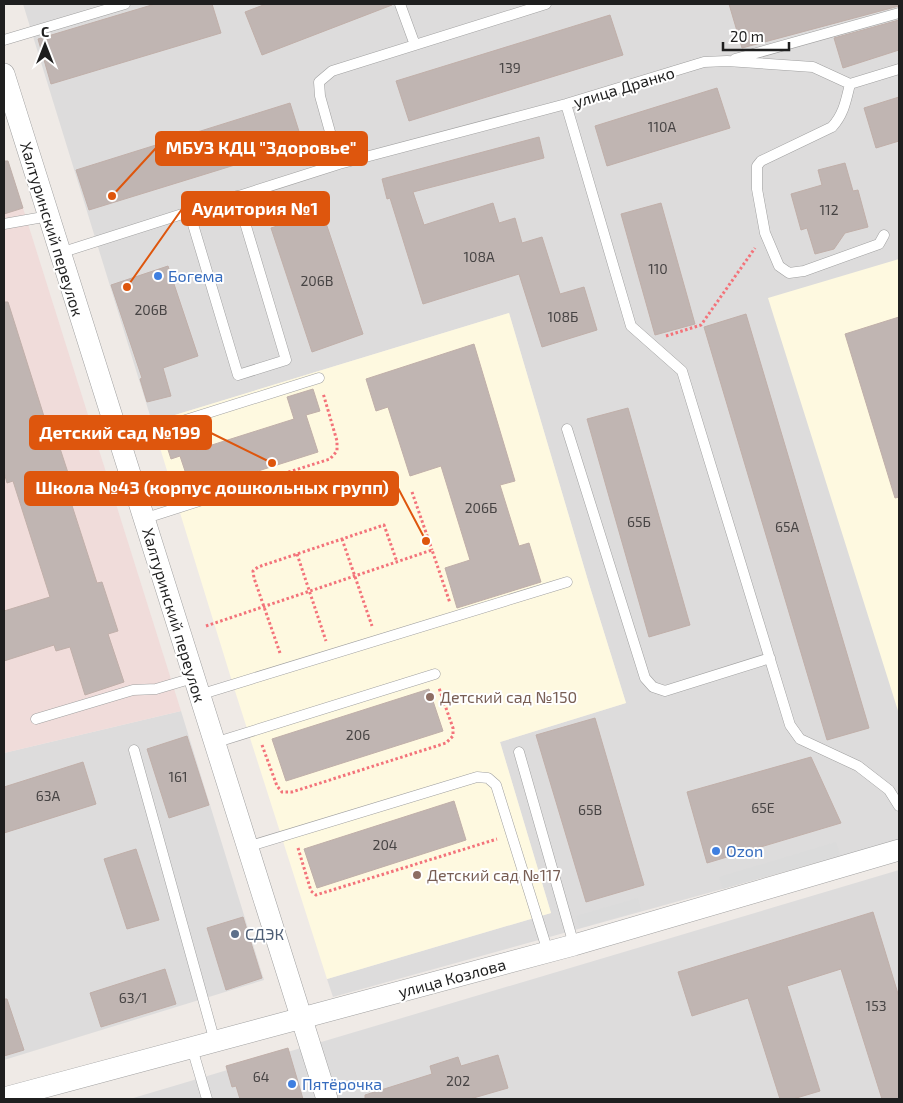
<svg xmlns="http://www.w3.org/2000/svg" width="903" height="1103" viewBox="0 0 903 1103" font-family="'Exo 2',sans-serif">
  <rect width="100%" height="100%" fill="#efeae6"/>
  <path fill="#dddcdc" d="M23,4h876v836l-566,157 -6,-18 224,-66 -51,-171 126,-39 -37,-119 -80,-271 -357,109z
    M181,711l83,269 -260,80v-307z
    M899,870v229h-769z"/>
  <path fill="#fef9e0" d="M899,259v455l-131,-416z
    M509,313l80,271 37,119 -126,39 51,171 -224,66 -92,-288 -83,-269z"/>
  <path fill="#f0dcda" d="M23,208l158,503 -177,42v-539z"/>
  <path fill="#dbdbdb" d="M836,842l4,13 -117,34 -4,-12z
    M638,898l3,12 -61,18 -4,-12z"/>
  <path fill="#c0b5b2" stroke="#c0afa9" d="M155,4h57l9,29 -170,51 -13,-45z
    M266,4h126v1l-130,50 -17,-43z
    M729,4h170v2l-157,42z
    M610,15l13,40 -214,66 -13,-40z
    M899,20v30l-56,18 -9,-30z
    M717,88l13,40 -123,38 -12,-40z
    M899,97v44l-23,7 -12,-40z
    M290,103l13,41 -214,66 -13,-40z
    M539,137l5,21 -131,34 11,33 69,-22 6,20 16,-5 7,25 20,-6 18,57 24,-7 13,43 -55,17 -23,-73 -96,30 -33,-106 -3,1 -5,-20z
    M4,161h4l15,47 -19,6z
    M845,163l8,28 5,-1 10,37 -23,6 -11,16 -19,5 -8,-26 -6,2 -10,-36 31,-9 -4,-15z
    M661,203l34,121 -40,11 -34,-121z
    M322,211l41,123 -51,18 -41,-124z
    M168,266l30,90 -35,12 8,28 -24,6 -7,-23 2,-1 -31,-93z
    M4,302h4l40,127 5,-2 19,58 -6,2 31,96 5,-1 16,49 -10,3 16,48 -39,13 -15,-48 -14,4 -2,-6 -50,16v-50l46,-14 -37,-116 -6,2 -3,-11z
    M746,314l123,414 -42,12 -123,-413z
    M899,317v180l-4,1 -50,-164z
    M474,344l41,137 -15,4 19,61 10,-3 12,39 -84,26 -12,-40 25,-8 -29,-94 -31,10 -22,-69 -12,4 -10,-32z
    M313,389l7,22 -14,4 12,37 -126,40 -12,-36 -9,3 -8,-25 26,-8 7,24 98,-31 -7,-22z
    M628,408l62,217 -41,12 -62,-218z
    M429,689l14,42 -157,50 -14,-42z
    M595,718l49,167 -58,17 -50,-167z
    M187,736l22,69 -40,13 -22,-69z
    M811,757l30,66 -134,40 -20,-71z
    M83,762l13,42 -92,29v-46z
    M454,801l12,39 -149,48 -13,-39z
    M136,849l23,71 -32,9 -23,-70z
    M873,912l26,85v102h-17l-41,-130 -54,17 33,105 -27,8h-13l-32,-101 -56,18 -14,-44z
    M243,917l19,61 -36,12 -19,-62z
    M165,969l11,35 -75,23 -11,-34z
    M4,999h3l17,51 -20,6z
    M288,1048l15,51h-63l-4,-13 -4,1 -6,-21z
    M498,1055l10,33 -38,11h-105v-4l67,-21 -2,-8 28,-9 3,9z"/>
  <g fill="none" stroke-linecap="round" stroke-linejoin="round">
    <g stroke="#a0a0a0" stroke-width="11">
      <path id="lane" d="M400,4l15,41
        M4,40l121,-36
        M735,59l164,-46
        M850,84l49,-15
        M566,104l65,222 51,45 108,354 10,14 58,27 31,24 10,16
        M339,164l-19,-68 -1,-14 13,-11 214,-67
        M189,211l49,164 48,-15 -49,-164
        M4,224l45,-8
        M60,253l279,-89 227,-60 138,-42 23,-1 86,6 37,17c-4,16 -6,30 -18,43l-71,34 -4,5v23l8,44 14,33 10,7 15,-2 75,-27 5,-9
        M567,429l78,249 8,9 12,4 105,-33
        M119,441l200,-63
        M143,519l75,-24
        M199,695l368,-113
        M36,719l97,-29 23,-1 37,-11
        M214,743l221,-69
        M134,750l81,292
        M519,752l55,193
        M247,847l230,-70 11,1 8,7 52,167
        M192,1048l15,51"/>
    </g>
    <g stroke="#a0a0a0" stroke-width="22">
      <path id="street" d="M4,74l323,1025
        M4,1098l570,-153 325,-95"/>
    </g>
    <path stroke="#f3737a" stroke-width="3" stroke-dasharray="2.5 2.5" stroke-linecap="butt" d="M666,336l35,-11 54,-77
      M231,490l99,-31 7,-8v-10l-14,-48
      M412,492l20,58
      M342,539l30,87
      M297,554l29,87
      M206,626l226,-76 18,53
      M280,653l-26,-75 -1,-7 5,-4 126,-42 13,37
      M262,745l15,41 5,6h10l154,-49 7,-7v-8l-14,-40
      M298,848l13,43 5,4 181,-56"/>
    <use href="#lane" stroke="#fff" stroke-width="10"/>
    <use href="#street" stroke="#fff" stroke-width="21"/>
  </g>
  <g fill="#3f7fe0" stroke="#fff" stroke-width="2">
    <circle cx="158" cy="276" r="5"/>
    <circle cx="716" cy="851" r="5"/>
    <circle cx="292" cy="1084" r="5"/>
  </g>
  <g fill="#8d6e63" stroke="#fff" stroke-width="2">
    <circle cx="430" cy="697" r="5"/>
    <circle cx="417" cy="875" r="5"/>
  </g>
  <circle fill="#5c6f8a" stroke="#fff" stroke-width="2" cx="235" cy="934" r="5"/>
  <g text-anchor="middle" stroke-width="4" stroke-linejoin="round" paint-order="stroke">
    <g font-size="14" fill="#474444">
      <text x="510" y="73">139</text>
      <text x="662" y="132">110А</text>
      <text x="829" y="215">112</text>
      <text x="479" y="262">108А</text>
      <text x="658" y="274">110</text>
      <text x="317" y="286">206В</text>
      <text x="151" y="315">206В</text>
      <text x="563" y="322">108Б</text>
      <text x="481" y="513">206Б</text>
      <text x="639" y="527">65Б</text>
      <text x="787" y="532">65А</text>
      <text x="358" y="740">206</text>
      <text x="178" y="782">161</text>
      <text x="48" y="801">63А</text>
      <text x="763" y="813">65Е</text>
      <text x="590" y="815">65В</text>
      <text x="385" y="850">204</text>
      <text x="133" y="1003">63/1</text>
      <text x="876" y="1011">153</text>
      <text x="261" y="1082">64</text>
      <text x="458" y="1086">202</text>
    </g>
    <g font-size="16" fill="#1f1f1f" stroke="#fff">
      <text transform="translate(624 87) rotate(-17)" y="6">улица Дранко</text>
      <text transform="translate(52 229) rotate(73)" y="6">Халтуринский переулок</text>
      <text transform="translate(174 615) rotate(73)" y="6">Халтуринский переулок</text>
      <text transform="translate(452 978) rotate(-15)" y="6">улица Козлова</text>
    </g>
    <g font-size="16" fill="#366cbe" stroke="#fff" text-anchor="start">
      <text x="168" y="282">Богема</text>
      <text x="726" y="857">Ozon</text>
      <text x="302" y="1090">Пятёрочка</text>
    </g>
    <g font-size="16" fill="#785e54" stroke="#fff" text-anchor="start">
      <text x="440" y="703">Детский сад №150</text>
      <text x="427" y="881">Детский сад №117</text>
    </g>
    <g font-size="16" fill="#4e5e75" stroke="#fff" text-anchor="start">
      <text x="245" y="940">СДЭК</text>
    </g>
  </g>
  <path fill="none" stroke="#de560d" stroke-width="2" d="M112 196L156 148M127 287L182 209M272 463L211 433M426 541L398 488"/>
  <g fill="#de560d" stroke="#fff" stroke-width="2">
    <circle cx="112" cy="196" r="5"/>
    <circle cx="127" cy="287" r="5"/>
    <circle cx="272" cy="463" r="5"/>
    <circle cx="426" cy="541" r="5"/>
  </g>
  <g fill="#de560d" stroke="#de560d" stroke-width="2">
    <rect x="156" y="132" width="211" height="33" rx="5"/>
    <rect x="182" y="192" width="147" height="33" rx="5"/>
    <rect x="30" y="416" width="181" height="33" rx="5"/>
    <rect x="25" y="472" width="373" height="33" rx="5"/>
  </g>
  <g font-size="18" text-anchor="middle" font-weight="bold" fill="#fff">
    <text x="261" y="154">МБУЗ КДЦ "Здоровье"</text>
    <text x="255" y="215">Аудитория №1</text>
    <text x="120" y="439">Детский сад №199</text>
    <text x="212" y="494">Школа №43 (корпус дошкольных групп)</text>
  </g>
  <rect width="903" height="1103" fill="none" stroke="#1f1f1f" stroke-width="10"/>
  <g transform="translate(45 45)" stroke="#ffffff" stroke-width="4" paint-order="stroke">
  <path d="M0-4L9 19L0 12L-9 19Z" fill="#1f1f1f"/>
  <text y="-8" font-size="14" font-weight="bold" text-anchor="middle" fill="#1f1f1f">С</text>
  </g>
  <path d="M723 42v8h66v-8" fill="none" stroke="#1f1f1f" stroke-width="2.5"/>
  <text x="730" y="42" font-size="15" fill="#1f1f1f" stroke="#ffffff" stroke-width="4" paint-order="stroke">20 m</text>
</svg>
